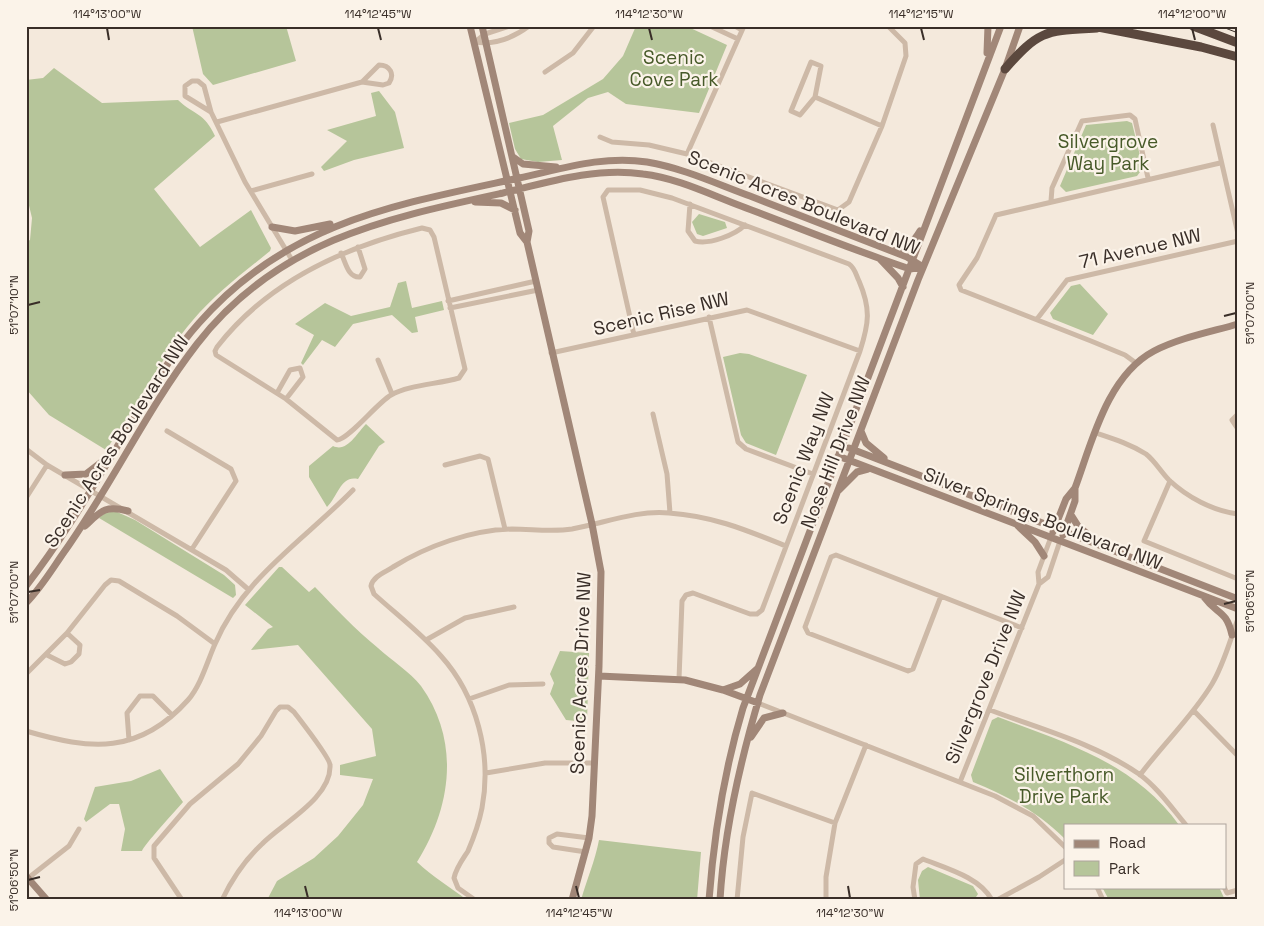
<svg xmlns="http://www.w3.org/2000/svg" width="1264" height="926" viewBox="0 0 1264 926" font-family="'Space Grotesk',sans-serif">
  <rect width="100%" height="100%" fill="#f4e9dc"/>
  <path fill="#b6c59a" d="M192,26h94l10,35 -83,24 -10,-11z
    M636,26h50l41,19 -28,68 -73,-9 -18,-12 -20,6 -35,28 9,34 -24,2 -17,-3 -6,-10 -6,-26 34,-8 60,-36 20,-23z
    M54,68l48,35 76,-3c17,16 26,12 37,36l-61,53 46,58 51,-37 20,38 -1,3c-27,22 -55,43 -77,69 -34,40 -57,88 -87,130l-57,-35 -23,-26v-147l4,-2 2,-22 -6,-25v-113l17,-2z
    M379,91l16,21 9,36 -50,12 -30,11 -3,-4 26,-26 -20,-11 49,-14 -5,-23z
    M1127,121l5,2 11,45 -6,8 -71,16 -6,-6 26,-61z
    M699,214l26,8 2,6 -24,8 -6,-2 -5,-12z
    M406,281l6,27 30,-7 2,9 -29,7 3,15 -6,1 -20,-18 -39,9 -18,23 -13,-7 -19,25 -2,-2 13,-28 -19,-11 30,-21 26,13 39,-9 8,-24z
    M1080,284l28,30 -15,21 -40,-16 -3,-6 21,-27z
    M740,353l9,1 58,21 -31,80 -30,-12 -5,-8 -18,-78z
    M366,424l19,18 -6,4 -21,33c-17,-4 -20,17 -31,28l-18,-30v-11l24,-20c14,7 24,-13 33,-22z
    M115,511l20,9 89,55 11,10 1,10 -3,3 -134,-80 6,-5z
    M279,567h3l27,25 6,-5c20,21 40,42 63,61 13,12 32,24 43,38 40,56 30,122 -4,176 16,15 33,25 50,38h-200l10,-19 37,-23 24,-22 25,-31 10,-26 -33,-4v-10l36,-9 -4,-27 -74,-84 -47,5 17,-21 5,-2 -28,-22z
    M560,651l29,2 -2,69 -21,-2 -16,-26 4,-11 -4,-9z
    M998,717c67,25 138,47 181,108h-114v14c-28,-28 -56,-42 -92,-57l-2,-7 21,-55z
    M160,769l23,33c-6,7 -40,44 -41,49h-21l4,-22 -6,-25h-9l-24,18 -2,-3 11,-32 36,-6z
    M599,840l102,12 -4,48h-116c6,-21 14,-39 18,-60z
    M928,867l45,19 5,8 -4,6h-54l-2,-20 4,-9z
    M1102,887h117l6,13h-116z"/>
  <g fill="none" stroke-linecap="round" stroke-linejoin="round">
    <path stroke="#cdb9a7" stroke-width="5" d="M710,26l28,13
      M735,26l7,4
      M744,26l-57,128 151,56 11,-8 33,-76 24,-70 -1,-13 -17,-17
      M475,42c20,3 38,-4 54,-16
      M475,42l10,-8 25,-8
      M379,65c11,0 16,9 10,18l-6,2 -21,-3z
      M545,72l28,-19 21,-27
      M192,81h6l6,5 7,26 -26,-16v-10z
      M815,97l6,-31 -10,-4 -20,49 9,4 15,-18 67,29
      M211,112l34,70 47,78
      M217,122l145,-40
      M1213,125l25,109
      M600,137l12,5 37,3 38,9
      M251,191l61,-17
      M1051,201l1,-13 30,-67 48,-6 5,4 13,59
      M690,204l-2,27 7,10c14,4 40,-6 50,-16
      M422,228l8,2 4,7 31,132 -6,9c-20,6 -51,7 -68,17 -15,9 -42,44 -54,45l-51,-41 -70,-44 -1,-4 2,-4c51,-66 127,-100 205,-119z
      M341,253c5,10 7,25 19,24l5,-8 -7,-22
      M448,301l88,-20
      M450,308l88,-18
      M709,317l29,125 8,7 67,25
      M1037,319l30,-39 171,-39
      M634,335l-31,-138 5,-7h32l32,8 177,66c6,4 7,11 10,17 12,28 10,42 1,70l-98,259 -5,4h-7l-57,-21 -7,2 -4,6 -3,78
      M551,353l196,-43 113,41
      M378,360l14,34
      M1136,363l-11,-8 -34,-14 -130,-51 -2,-5 18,-27 19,-43 224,-52
      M277,393l13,-23 10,-2 3,9 -17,22
      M653,414l14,60 3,39
      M1238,414l-6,6 6,9
      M167,431l64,38 5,12 -44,68
      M1096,433c18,6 34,11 50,21 9,7 15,18 23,26 18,17 44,31 69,34
      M26,449l21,16 179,105 23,20
      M445,465l35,-9 8,3 17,70
      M1170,481l-26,60 94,38
      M26,498l21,-33
      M1039,584l9,-7 12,-36
      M941,596l-28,73 -5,2 -100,-38 -3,-6 26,-70 5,-2 186,73
      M426,640l39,-22 49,-11
      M215,644c28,-66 89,-104 138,-154
      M47,655l18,9 6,-2 8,-8 1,-9 -13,-12
      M26,674l41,-41 38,-48 6,-5 8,1 58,35 38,28c-8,18 -14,41 -27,56 -49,55 -97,50 -162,31
      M469,699l40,-14 34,-1
      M758,703l237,93 38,20 32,31
      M990,710c50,19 104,33 149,64 18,13 32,33 47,51
      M1194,711l44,45
      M129,740l-2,-27 13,-17h13l19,19
      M486,773l59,-10h50
      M1140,775c23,-31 52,-58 72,-91 12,-20 18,-44 26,-65
      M960,782l79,-198 -1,-12 13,-35
      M586,852l-33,-5 -4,-4v-5l8,-4 32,4
      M27,879l42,-33 10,-17
      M1097,887l6,13
      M1224,887l3,6 11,-3
      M182,900l-28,-42v-12l36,-42 48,-40 23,-28 15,-25 4,-4h8l6,5c6,8 36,46 36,53 2,33 -49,59 -68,79 -17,16 -30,35 -40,56
      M475,900l-17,-12 -4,-10c2,-10 9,-19 14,-27 6,-14 11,-28 14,-43 10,-53 -5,-112 -41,-152 -20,-23 -45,-42 -67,-62l-3,-8c2,-10 15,-14 22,-19 34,-21 78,-37 119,-38 20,0 40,3 60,0 33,-6 64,-19 97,-16 44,3 77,17 117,33
      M737,900l6,-63 9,-44 83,30
      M826,900v-23l9,-54 31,-78
      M915,900l-2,-13 3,-23 7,-5c22,9 57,18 69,41
      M997,900l42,-23 26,-17"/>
    <path stroke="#a18778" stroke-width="7" d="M470,26l50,207 7,9
      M482,26l47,205 -2,11 65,282 9,48 -2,94 -7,150 -3,22 -17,62
      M987,53l1,-27
      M513,157l10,7 33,3
      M475,202l26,1 14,7
      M272,227l23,4 35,-7
      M892,251c14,-2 21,-8 28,-20
      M880,259l18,19 5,9
      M861,431l5,12 18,15
      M849,448l389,151
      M838,456l400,153
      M65,475l21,-1 22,-17
      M839,490l18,-18 11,-3
      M1071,515l7,11 22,19
      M85,526c16,-15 20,-21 43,-15
      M1018,526l17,16 9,14
      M1053,532l13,-33 9,-11c17,-46 32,-112 79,-137 25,-13 56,-19 84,-27
      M1063,535l12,-34v-13
      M26,586c40,-51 72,-108 106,-164 21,-35 40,-69 67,-99 89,-101 195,-118 320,-145 42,-9 84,-23 128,-16 36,6 70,22 103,34 53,21 105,41 157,61l16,10
      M1204,597c13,18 22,12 28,38
      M26,603c14,-14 25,-32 36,-48 49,-68 84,-145 135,-211 80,-103 186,-125 306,-151 45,-11 93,-26 140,-19 34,4 66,20 98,32 56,21 112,44 169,63l13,-2
      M599,676l86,4 38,10 35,13
      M723,690l17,-6 18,-16
      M751,737l13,-19 19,-5
      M26,876l21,24
      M709,900c5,-66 15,-129 34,-192l258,-682
      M720,900c4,-70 20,-138 40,-205l158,-415 87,-211 15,-43"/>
    <path stroke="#5b483e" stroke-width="9" d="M1093,26l108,21 37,10
      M1193,26l45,17
      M1005,69c35,-40 41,-38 92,-41"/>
    <path stroke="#392e28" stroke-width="1" d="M1220,26l18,7"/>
  </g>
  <path fill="none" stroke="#392e28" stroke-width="2" d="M107,28l2,12M378,28l3,12M649,28l3,12M921,28l3,12M1192,28l3,12M28,305l12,-3M1224,316l12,-3M28,592l12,-2M1224,604l12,-3M28,880l12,-3M305,886l3,12M576,886l3,12M848,886l2,12"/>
  <g text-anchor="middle" stroke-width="4.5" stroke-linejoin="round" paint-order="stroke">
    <g font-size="19" fill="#475a29" stroke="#fbf3e9">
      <text x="674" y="64">Scenic<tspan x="674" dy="22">Cove Park</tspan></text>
      <text x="1108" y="148">Silvergrove<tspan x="1108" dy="22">Way Park</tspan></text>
      <text x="1064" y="781">Silverthorn<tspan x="1064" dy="22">Drive Park</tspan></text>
    </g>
    <g font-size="19" fill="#392e28" stroke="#fbf3e9">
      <text transform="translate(804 202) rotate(22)" y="7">Scenic Acres Boulevard NW</text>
      <text transform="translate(1140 248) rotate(-13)" y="7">71 Avenue NW</text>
      <text transform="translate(661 313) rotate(-13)" y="7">Scenic Rise NW</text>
      <text transform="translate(116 441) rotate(-57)" y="7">Scenic Acres Boulevard NW</text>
      <text transform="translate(835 452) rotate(-69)" y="7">Nose Hill Drive NW</text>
      <text transform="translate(803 458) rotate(-69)" y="7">Scenic Way NW</text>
      <text transform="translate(1043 518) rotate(21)" y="7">Silver Springs Boulevard NW</text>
      <text transform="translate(580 673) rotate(-88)" y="7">Scenic Acres Drive NW</text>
      <text transform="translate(985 677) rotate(-68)" y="7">Silvergrove Drive NW</text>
    </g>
  </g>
  <rect width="1264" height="926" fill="none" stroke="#fbf3e9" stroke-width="55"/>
  <rect x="1064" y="824" width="162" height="65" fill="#fbf3e9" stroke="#ada49c"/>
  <rect x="1074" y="840" width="25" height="8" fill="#a18778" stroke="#ada49c"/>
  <text x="1109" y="848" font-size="15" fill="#392e28">Road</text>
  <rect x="1074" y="861" width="25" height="15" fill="#b6c59a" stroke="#ada49c"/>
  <text x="1109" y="874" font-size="15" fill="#392e28">Park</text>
  <rect x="28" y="28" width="1208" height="870" fill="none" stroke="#392e28" stroke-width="2"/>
  <g font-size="12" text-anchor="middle" fill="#392e28">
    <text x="107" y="18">114°13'00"W</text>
    <text x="378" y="18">114°12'45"W</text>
    <text x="649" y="18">114°12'30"W</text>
    <text x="921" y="18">114°12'15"W</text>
    <text x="1192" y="18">114°12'00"W</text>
    <text transform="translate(14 305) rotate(-90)" y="4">51°07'10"N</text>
    <text transform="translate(1250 313) rotate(-90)" y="4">51°07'00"N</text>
    <text transform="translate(14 592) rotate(-90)" y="4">51°07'00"N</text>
    <text transform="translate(1250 601) rotate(-90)" y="4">51°06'50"N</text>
    <text transform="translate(14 880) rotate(-90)" y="4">51°06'50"N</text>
    <text x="308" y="917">114°13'00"W</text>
    <text x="579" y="917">114°12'45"W</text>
    <text x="850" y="917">114°12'30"W</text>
  </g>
</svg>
